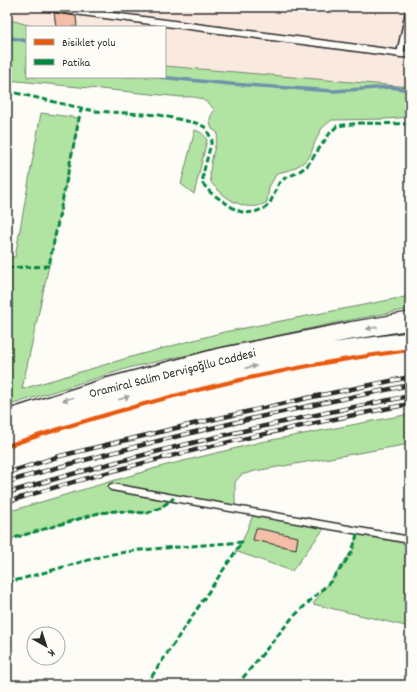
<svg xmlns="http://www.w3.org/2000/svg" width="417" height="692" viewBox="0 0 417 692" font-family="Dekko,sans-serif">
  <rect width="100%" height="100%" fill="#fdfcf7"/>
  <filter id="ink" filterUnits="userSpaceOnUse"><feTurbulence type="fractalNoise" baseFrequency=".025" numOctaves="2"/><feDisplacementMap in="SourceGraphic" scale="8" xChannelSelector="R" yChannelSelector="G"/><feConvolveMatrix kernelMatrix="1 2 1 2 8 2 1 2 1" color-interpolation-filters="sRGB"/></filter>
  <g filter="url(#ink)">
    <path fill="#fae9df" d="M7,7h403v80l-245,-21v-39h-130l-28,-8z"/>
    <path fill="#b1e3a3" stroke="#6e8767" d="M7,19l28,8h-8v50h138v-11l245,21v30l-24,2 -54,1 -10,8 -7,14 -5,14 -7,7 -13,7 -13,3 -8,14 -2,15c-17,11 -37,0 -50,-13 -2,-2 -5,-5 -6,-7 -4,-12 5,-37 7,-49l-6,-4c-3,-8 -3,-12 3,-19 -12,-12 -16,-14 -33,-13l-175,-17z
      M41,113l38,5 -28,138 -29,133 116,-34 86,-23 186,-36v13l-70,13 -208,45 -125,39v-149h8z
      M195,130c6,2 9,4 12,10l-13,54 -13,-10z
      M410,414v30l-155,27 -14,4 -6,7v27l-60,-11 -15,10 -13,5 -31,-2 -17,2 -92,27v-28l156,-46 98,-24z
      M254,513l72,13 -34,45 -57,-20 7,-9z
      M358,531l52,9v87l-97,-23 39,-52z"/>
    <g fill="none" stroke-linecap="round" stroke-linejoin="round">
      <path stroke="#6e93a8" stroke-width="3.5" d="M7,37l20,4
        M159,77l71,7 104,7 56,-4 20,3"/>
    </g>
    <path fill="#f4bea8" stroke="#2b2b2b" d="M54,13l22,3 1,11h-21z
      M256,528l42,9 -2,12 -43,-9z"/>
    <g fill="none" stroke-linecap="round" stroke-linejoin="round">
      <g stroke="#2b2b2b" stroke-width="9">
        <path id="lane" d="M44,7l366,48
          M400,54l10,-47
          M112,487l298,53"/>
      </g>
      <g stroke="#2b2b2b" stroke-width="20">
        <path id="secondary" d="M7,419l100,-32 113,-30 130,-26 60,-10
          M7,435c69,-23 138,-44 209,-61 64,-15 129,-25 194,-33"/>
      </g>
      <use href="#lane" stroke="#fdfcf7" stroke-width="6"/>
      <use href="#secondary" stroke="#fdfcf7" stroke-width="17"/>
      <g stroke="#2b2b2b" stroke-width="4.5">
        <path id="rail" d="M7,473l53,-17 133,-32 119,-27 98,-20
          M7,482c132,-39 268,-70 403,-97
          M7,493c132,-40 267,-71 403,-97
          M7,502c132,-42 267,-72 403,-98"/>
      </g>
      <use href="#rail" stroke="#fdfcf7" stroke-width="3" stroke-dasharray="9" stroke-linecap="butt"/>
      <path stroke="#00873e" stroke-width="3" stroke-dasharray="6 3" stroke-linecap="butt" d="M7,91l87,20 65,4 37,8 9,4 7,13 -9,34v10l8,9 25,17 9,3 10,-1 10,-4 5,-5 9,-20 6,-5 12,-5 10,-7 23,-33 7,-7 23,-3 50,1
        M7,268l42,-2 32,-157
        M7,540l92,-27 17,-2 31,2 13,-5 14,-10
        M7,583l99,-28 34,-5 102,-8 -96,143
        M237,685l55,-67 39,-37 10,-13 11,-16 6,-21"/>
      <g stroke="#fdfcf7" stroke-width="6">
        <path id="cycleway" d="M7,446c131,-44 266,-79 403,-96"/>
      </g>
      <use href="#cycleway" stroke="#e8590c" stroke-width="4"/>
    </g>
    <defs><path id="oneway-solid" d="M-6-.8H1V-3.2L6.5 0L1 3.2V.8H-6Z"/></defs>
    <g fill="#9e9e9b">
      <use href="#oneway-solid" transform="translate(372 328) rotate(170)"/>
      <use href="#oneway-solid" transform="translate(251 367) rotate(-11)"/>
      <use href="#oneway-solid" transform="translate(124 398) rotate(-17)"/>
      <use href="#oneway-solid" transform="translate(68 399) rotate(162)"/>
    </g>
  </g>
  <g text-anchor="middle" stroke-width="3" stroke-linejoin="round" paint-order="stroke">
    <g font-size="13" fill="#2b2b2b" stroke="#fdfcf7">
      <text transform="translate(172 372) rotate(-14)" y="5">Oramiral Salim Dervişoğllu Caddesi</text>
    </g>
  </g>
  <rect width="417" height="692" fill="none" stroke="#fdfcf7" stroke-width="24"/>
  <rect x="12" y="12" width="393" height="668" fill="none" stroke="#2b2b2b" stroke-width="1.5" filter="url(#ink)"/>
  <rect x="26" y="26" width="140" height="52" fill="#fdfcf7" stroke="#a9a8a5"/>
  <rect x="34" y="39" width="20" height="6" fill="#e8590c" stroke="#a9a8a5"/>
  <text x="62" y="46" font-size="12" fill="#2b2b2b">Bisiklet yolu</text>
  <rect x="34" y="59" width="20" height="6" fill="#00873e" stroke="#a9a8a5"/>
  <text x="62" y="66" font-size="12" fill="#2b2b2b">Patika</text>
  <g transform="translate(46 646) rotate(141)"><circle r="19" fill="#fdfcf7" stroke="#a9a8a5"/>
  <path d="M0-3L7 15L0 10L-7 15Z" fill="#2b2b2b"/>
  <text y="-6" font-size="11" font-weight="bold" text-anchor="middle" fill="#2b2b2b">K</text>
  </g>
</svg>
